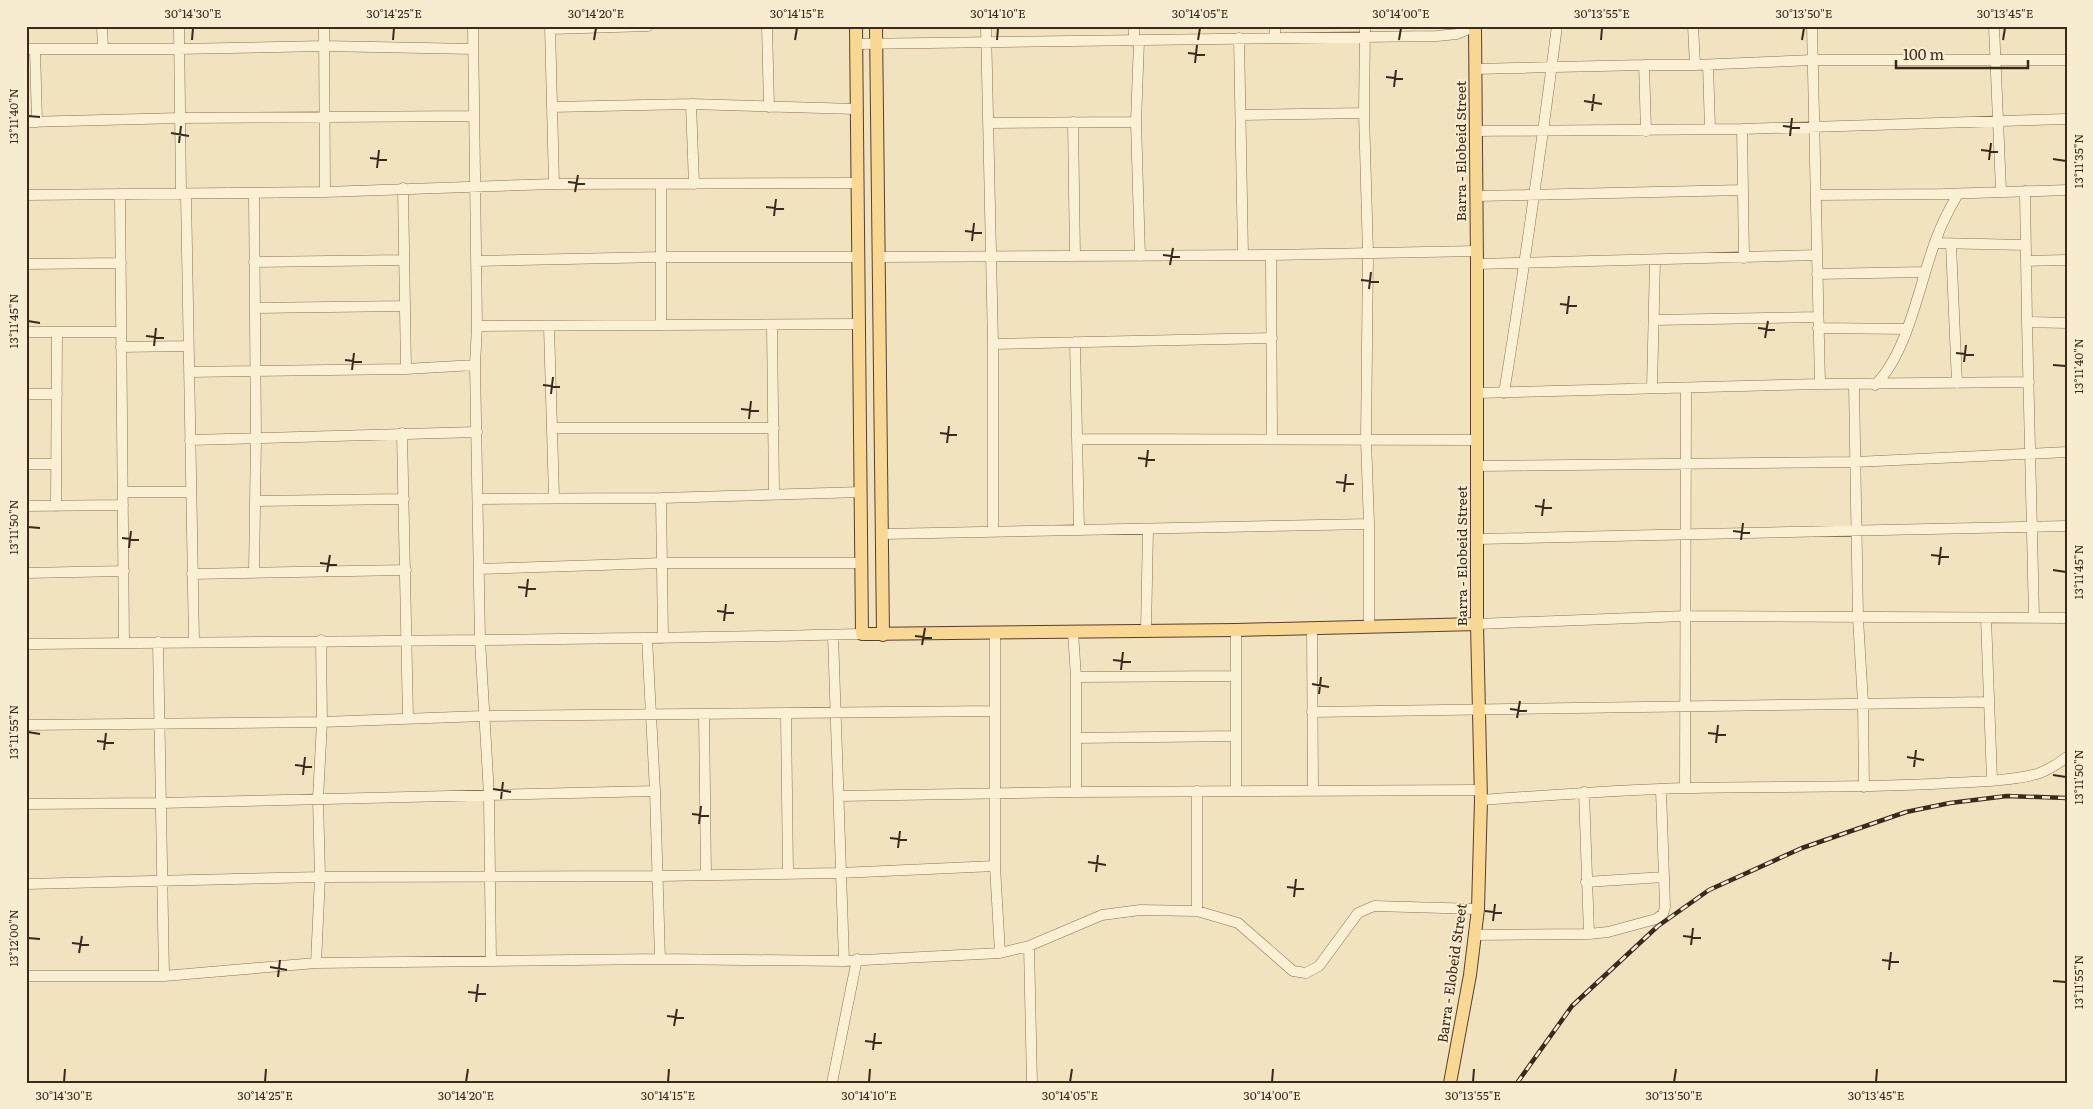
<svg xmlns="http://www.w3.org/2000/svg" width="2093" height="1109" viewBox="0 0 2093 1109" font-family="Literata,serif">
  <rect width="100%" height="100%" fill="#f1e2c0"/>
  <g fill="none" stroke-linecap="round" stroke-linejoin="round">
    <g stroke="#8c7256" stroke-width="11">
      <path id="minor" d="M102,26l1,23
        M179,26l2,168
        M324,26l1,166
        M473,26l4,300 -2,39 5,275 9,155 2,166
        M550,26l4,158
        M767,26l2,81
        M986,26l7,318v186
        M1365,26l-1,87 4,141 -2,186 3,84v103
        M1693,26l2,39
        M1812,26l8,358
        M1994,26l7,165
        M550,29l98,-3
        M1275,37v-11
        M1239,38l4,217
        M1134,41v-15
        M1139,41l-3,81 4,134
        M856,44l581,-8 20,-2 19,-8
        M26,49h152l146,-3 149,3
        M35,49l2,73
        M1644,65l2,66
        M1708,65l2,64
        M1475,69l169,-4h51l118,-5h254
        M691,104l3,80
        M552,107l139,-3 165,5
        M1241,115l123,-2
        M26,122l154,-4 293,-2
        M1073,122l2,134
        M988,123l148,-1
        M1742,129l2,129
        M1475,131l267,-2 325,-10
        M403,188l3,181
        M2025,191l2,131 7,295
        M254,193l2,246 -2,133
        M120,194l4,449
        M186,194l8,448
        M26,195l299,-3 229,-8 304,-1
        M1817,195l126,-1 124,-4
        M1476,196l267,-6
        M1935,243l91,2
        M1951,244l6,139
        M1271,255l1,184
        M879,257l392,-2 206,-4
        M476,261l186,-4h196
        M2026,261l41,-1
        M254,262l150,-2
        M26,264l95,-1
        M1477,264l340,-9
        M1817,274l108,-2
        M255,308l149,-2
        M1654,320l164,-3
        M2027,322l40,1
        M661,324v-139
        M477,326l381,-2
        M772,326l2,168
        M549,327l5,170
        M1818,328l89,1
        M26,332h95
        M1075,342l4,188
        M993,344l279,-6
        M121,347l67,-1
        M189,372l217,-3 69,-4
        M1854,385l4,233 5,85 1,84
        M1875,385c33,-32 44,-100 60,-143 6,-17 14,-33 23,-48
        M1652,388l3,-127
        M1478,393l342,-9 209,-2
        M1504,393c20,-122 37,-244 53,-367
        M26,394h31
        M552,428h222
        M402,433l6,285
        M1077,439l400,1
        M190,440l287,-8
        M26,464h29
        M1477,466l378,-4 212,-10
        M123,492h68
        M661,498l2,140
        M479,499l182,-1 200,-6
        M255,501l149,-2
        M26,506l97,-1
        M56,506l1,-174
        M883,534l486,-10
        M1477,539l590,-13
        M479,569l184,-6h199
        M26,573l98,-2
        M192,574l214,-4
        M1986,618l6,162
        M1477,624l208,-8 382,2
        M1312,628l1,163
        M1146,631l2,-102
        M1073,632l3,45v115
        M995,633v233l5,87
        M833,635l11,326
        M647,638l8,153 5,168
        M158,642l6,334
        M26,644c279,-3 557,-3 836,-10
        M1076,677l160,-1
        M1312,712l677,-10
        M786,714l2,159
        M704,715l2,160
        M26,725l296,-3 161,-6 512,-5
        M1076,738l160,-2
        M1685,788l1,-399
        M1197,791v120
        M1236,791v-161
        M1584,792l5,142
        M839,796l237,-4 405,-2
        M1481,800c68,-5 136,-10 204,-12 83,-2 165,0 247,-4 32,-2 75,-2 105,-10 11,-4 21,-10 30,-17
        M26,804l135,-1 494,-12
        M1586,882l78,-5
        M26,884l294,-7 338,-1 182,-3 155,-7
        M1475,935l114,-1 19,-2 48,-13 7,-5 2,-7 -4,-117
        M1029,946l3,137
        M316,963l4,-86 -2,-78 4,-77 -1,-82
        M26,976h138l152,-13 344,-4 184,2 156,-8 29,-7 73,-31 38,-5 57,1 41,12 55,48 13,2 13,-7 39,-53 16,-7 104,3
        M832,1083l25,-124"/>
    </g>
    <g stroke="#59402b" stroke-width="14">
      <path id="major" d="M856,26l6,608 374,-4 241,-6
        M876,26c3,203 6,406 7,609
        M1450,1083l20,-108 8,-66 3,-109 -4,-176v-360l-2,-238"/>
    </g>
    <use href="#minor" stroke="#fbefd4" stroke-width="10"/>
    <use href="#major" stroke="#f8d894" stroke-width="12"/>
    <g stroke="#3a2a1c" stroke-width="4.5">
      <path id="rail" d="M1517,1083l55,-77 86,-80 51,-36 93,-42 104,-36 44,-9 57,-7 60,2"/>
    </g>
    <use href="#rail" stroke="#f8ecd0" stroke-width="2.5" stroke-dasharray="8" stroke-linecap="butt"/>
  </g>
  <path fill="none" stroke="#3a2a1c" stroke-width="2" d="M192,40l1,-12M393,40l1,-12M594,40l2,-12M795,40l2,-12M997,40l1,-12M1198,40l2,-12M1399,40l2,-12M1601,40l1,-12M1802,40l2,-12M2003,40l2,-12M1188,53l17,2M1195,63l2,-18M1386,77l17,2M1394,87l2,-17M1584,101l18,3M1592,111l2,-17M28,116l12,1M1783,126l17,2M171,133l18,3M1790,136l2,-18M179,143l2,-17M1981,150l17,2M370,158l17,2M2053,159l13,2M1989,160l2,-17M377,168l2,-18M568,182l17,2M575,192l3,-17M766,207l18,2M774,216l2,-17M965,231l17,2M972,241l2,-18M1163,255l17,2M1170,265l3,-17M1361,280l18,2M1369,289l2,-17M1560,304l17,2M1567,314l2,-18M28,321l12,2M1758,328l17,2M146,336l18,2M1765,338l3,-17M154,346l2,-18M1956,353l18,2M345,360l17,2M1964,362l2,-17M2053,365l13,1M352,370l2,-17M543,385l17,2M551,394l2,-17M741,409l18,2M749,419l2,-18M940,433l17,2M947,443l2,-17M1138,458l17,2M1146,467l2,-17M1336,482l18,2M1344,492l2,-18M1535,506l17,2M1542,516l2,-17M28,527l12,1M1733,531l17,2M122,538l17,2M1741,540l2,-17M129,548l2,-17M1931,555l18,2M320,563l17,2M1939,565l2,-18M2053,570l13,2M327,572l3,-17M518,587l18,2M526,597l2,-18M717,611l17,2M724,621l2,-17M915,636l17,2M922,645l3,-17M1113,660l18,2M1121,670l2,-18M1312,684l17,3M1319,694l2,-17M1510,709l17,2M1517,718l3,-17M28,732l12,2M1708,733l18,2M97,741l17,2M1716,743l2,-18M104,750l2,-17M1907,757l17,3M295,765l17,2M1914,767l2,-17M303,775l2,-18M2053,775l13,2M493,789l18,3M501,799l2,-17M692,814l17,2M699,824l2,-18M890,838l17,2M898,848l2,-17M1088,862l18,3M1096,872l2,-17M1287,887l17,2M1294,897l2,-18M1485,911l17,2M1493,921l2,-17M1683,936l18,2M28,938l12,1M72,943l17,2M1691,945l2,-17M79,953l3,-17M1882,960l17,2M270,967l17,3M1889,970l2,-18M278,977l2,-17M2053,981l13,1M468,992l18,2M476,1002l2,-18M667,1016l17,2M674,1026l3,-17M865,1041l17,2M873,1050l2,-17M64,1082l1,-13M265,1082l1,-13M466,1082l2,-13M668,1082l1,-13M869,1082l1,-13M1070,1082l2,-13M1272,1082l1,-13M1473,1082l1,-13M1674,1082l2,-13M1876,1082l1,-13"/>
  <g text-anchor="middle" stroke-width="4" stroke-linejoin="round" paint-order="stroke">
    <g font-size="14" fill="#3a2a1c" stroke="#f8ecd0">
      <text transform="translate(1461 151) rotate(-90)" y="5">Barra - Elobeid Street</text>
      <text transform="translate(1462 556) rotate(-90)" y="5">Barra - Elobeid Street</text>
      <text transform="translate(1452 973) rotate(-82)" y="5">Barra - Elobeid Street</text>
    </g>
  </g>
  <rect width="2093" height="1109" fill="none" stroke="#f8ecd0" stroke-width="55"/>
  <path d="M1896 60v8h132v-8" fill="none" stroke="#3a2a1c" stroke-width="2.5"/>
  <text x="1903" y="60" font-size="15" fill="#3a2a1c" stroke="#f8ecd0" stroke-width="4" paint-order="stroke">100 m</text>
  <rect x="28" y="28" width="2038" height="1054" fill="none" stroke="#3a2a1c" stroke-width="2"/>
  <g font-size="12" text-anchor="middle" fill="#3a2a1c">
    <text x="193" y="18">30°14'30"E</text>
    <text x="394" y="18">30°14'25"E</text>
    <text x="596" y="18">30°14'20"E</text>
    <text x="797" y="18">30°14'15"E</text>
    <text x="998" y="18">30°14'10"E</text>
    <text x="1200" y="18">30°14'05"E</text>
    <text x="1401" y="18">30°14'00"E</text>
    <text x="1602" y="18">30°13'55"E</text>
    <text x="1804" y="18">30°13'50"E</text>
    <text x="2005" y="18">30°13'45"E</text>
    <text transform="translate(14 116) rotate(-90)" y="4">13°11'40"N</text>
    <text transform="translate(2079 161) rotate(-90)" y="4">13°11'35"N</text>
    <text transform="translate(14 321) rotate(-90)" y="4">13°11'45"N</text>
    <text transform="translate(2079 366) rotate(-90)" y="4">13°11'40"N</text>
    <text transform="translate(14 527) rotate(-90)" y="4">13°11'50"N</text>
    <text transform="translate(2079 572) rotate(-90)" y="4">13°11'45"N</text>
    <text transform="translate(14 732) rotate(-90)" y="4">13°11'55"N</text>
    <text transform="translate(2079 777) rotate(-90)" y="4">13°11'50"N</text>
    <text transform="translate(14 938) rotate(-90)" y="4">13°12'00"N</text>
    <text transform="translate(2079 982) rotate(-90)" y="4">13°11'55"N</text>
    <text x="64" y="1100">30°14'30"E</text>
    <text x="265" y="1100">30°14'25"E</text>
    <text x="466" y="1100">30°14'20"E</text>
    <text x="668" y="1100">30°14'15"E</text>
    <text x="869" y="1100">30°14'10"E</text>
    <text x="1070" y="1100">30°14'05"E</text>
    <text x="1272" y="1100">30°14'00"E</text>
    <text x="1473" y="1100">30°13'55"E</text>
    <text x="1674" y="1100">30°13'50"E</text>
    <text x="1876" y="1100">30°13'45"E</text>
  </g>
</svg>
